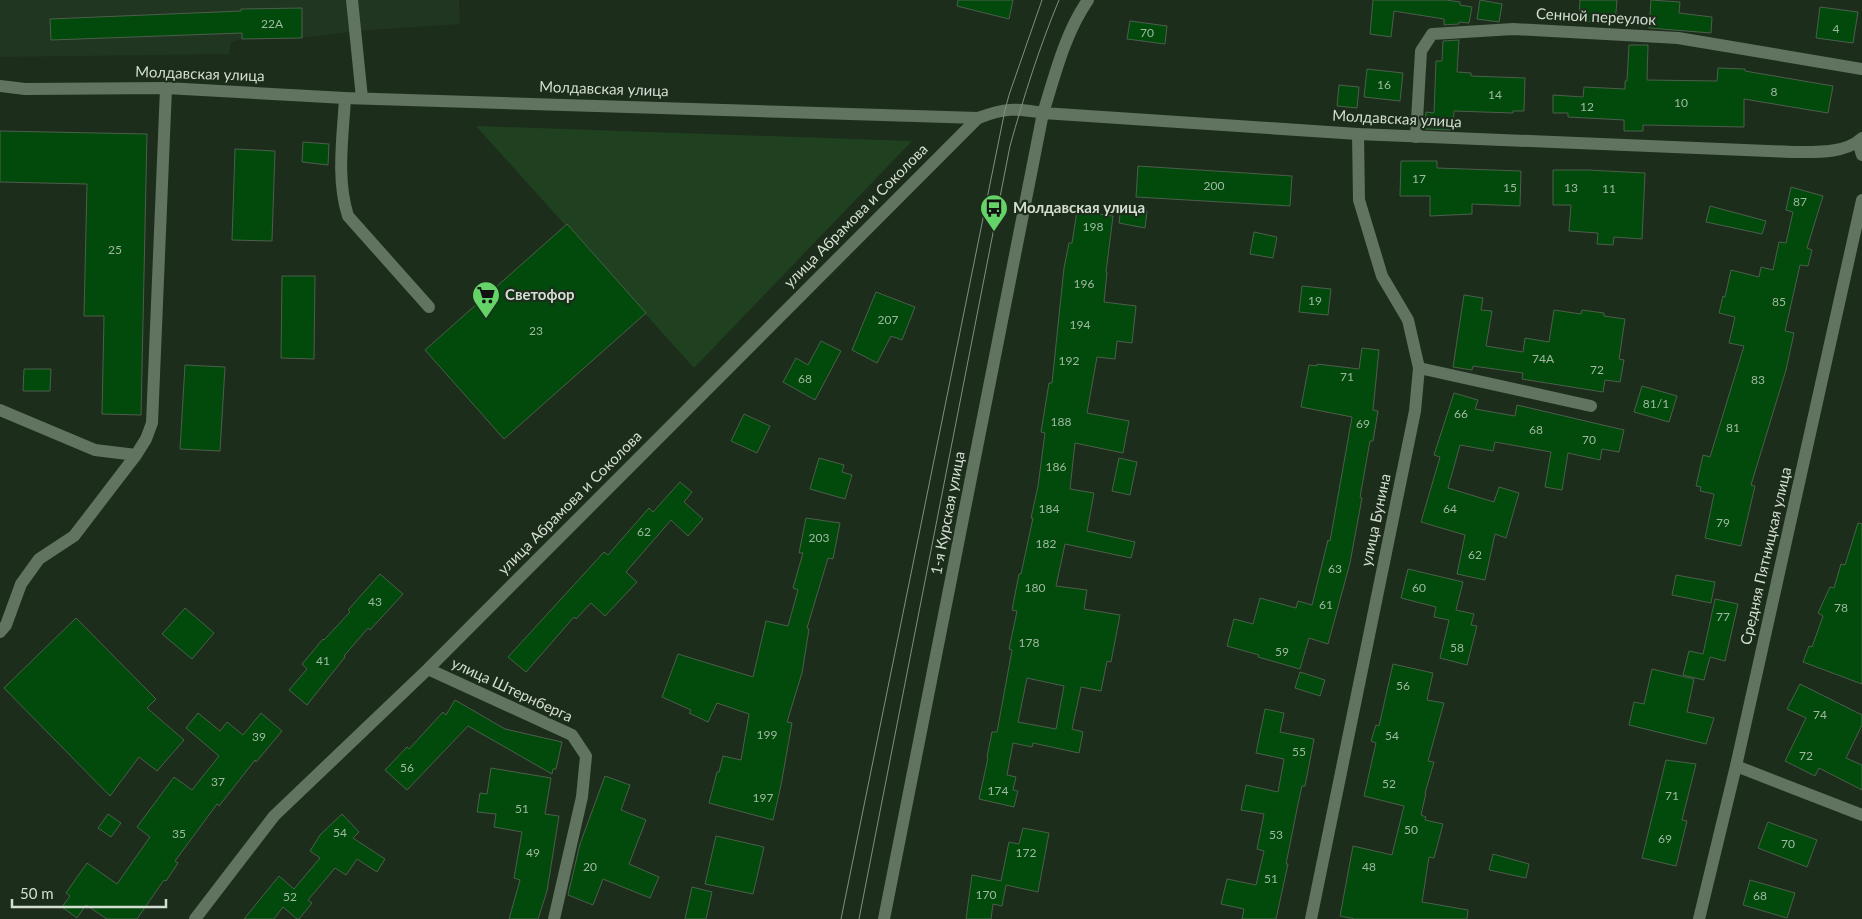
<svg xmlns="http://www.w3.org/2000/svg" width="1862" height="919" viewBox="0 0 1862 919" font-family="Lato,sans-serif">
  <rect width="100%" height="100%" fill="#1d2d1c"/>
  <path fill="#203620" d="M0,0h459l1,24 -104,7 -54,7 -60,1 -11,3 -2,12 -229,3z"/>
  <path fill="#1f4120" d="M476,126l436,15 -218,227z"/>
  <path fill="#024a0c" stroke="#4c5e4b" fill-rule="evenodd" d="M958,0h55l-4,19 -52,-13z
    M1373,0h73l14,2v3l12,2 -3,16 -10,-1v2l-15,1v-6l-50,-8 -3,26 -21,-3z
    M1480,0l22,4 -3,18 -22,-3z
    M1580,0h37l-2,23 -36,-2z
    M1651,0l29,2 -1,11 33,4 -1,16 -62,-5z
    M1820,7l38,5 -5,31 -37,-5z
    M302,8v30l-60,1v-6l-191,7 -1,-21 191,-8v-2z
    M1130,21l37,5 -2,18 -38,-5z
    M1459,40l-2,32 14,1v3l54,2 -1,33h-11v2l-59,-2 -1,19 -28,-1 1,-17 8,1 2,-52h6l1,-20z
    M1629,45h19l-1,35 70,1 1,-13 27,1v2l88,15 -5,27 -84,-14v28l-101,-2v6h-19v-11l-56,-3v-4h-15v-18l30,2 1,-10 41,2v-8h2z
    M1367,69l36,4 -3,28 -36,-4z
    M1339,85l20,2 -2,21 -20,-2z
    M0,131l147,3 -6,281 -39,-1 2,-98h-20l3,-132 -87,-2z
    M303,142l26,2 -1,21 -26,-3z
    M235,149l40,2 -3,90 -40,-1z
    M1401,161h36v7l84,3 -1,35 -48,-2v10l-42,2v-20h-30z
    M1138,166l154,10 -2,30 -154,-9z
    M1553,170h35l57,3 -3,66 -28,-2 -1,8 -16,-1 1,-11 -29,-2 2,-26h-18z
    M1791,187l32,9 -16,52 5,2 -4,16 -8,-1 -15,66 9,2 -8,37 -35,115 4,1 -14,60 -36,-8 9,-44 -14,-3 1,-4 -5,-1 7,-31 7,2 34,-111 -15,-3 6,-26 -16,-4 4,-17 2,1 6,-27 28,7 2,-10 12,3 6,-28 7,1 7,-31 -7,-2z
    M1710,206l56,15 -4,13 -56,-12z
    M1121,207l26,4 -2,17 -26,-5z
    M1077,211l36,5 -7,56h1l-3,30 32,4 -4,37 -15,-2 -2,18 -18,-2 -10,56 42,8 -6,32 -48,-10 -5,46 24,4 -7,38 48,11 -4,16 -66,-14 -9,42 31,4 -3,19 36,6 -9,47 -4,-1 -6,30 -20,-4 -9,42 11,3 -4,21 -46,-10 -1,4 -19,-4 -6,32 9,2 -3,13 5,1 -4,16 -35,-8 9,-41 -1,-1 5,-25h5l15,-82 -3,-1 8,-38 -5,-1 7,-36h2l12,-56h-2l7,-32 7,-53 -4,-1 8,-49h3l12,-115 5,-25h3zM1027,678l37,8 -8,43 -38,-7z
    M567,224l79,89 -142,126 -79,-89z
    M1254,232l23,5 -4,21 -23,-4z
    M282,276h33l-1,83 -33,-1z
    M1302,286l29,3 -3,26 -29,-3z
    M876,292l39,15 -13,33 -11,-4 -14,27 -25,-13z
    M1464,295l19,3 -2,12 11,1 -6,35 37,6 2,-14 24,4 5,-32 27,4 1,-4 22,3v3l21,3 -6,40 5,1 -4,22 -15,-2 -2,12 -81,-13 1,-6 -50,-7 -1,4 -19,-3z
    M821,341l20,10 -26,49 -32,-18 13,-24 12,7z
    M1362,348l17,2 -6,60 5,1 -5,30h-3l-10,56 2,1 -12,65 -22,81 -19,-6 -9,31 -42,-12 1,-2 -32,-9 7,-27 19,5 7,-26 36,10 2,-7 14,4 16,-65 2,1 22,-124 -51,-10 8,-42 8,1v-2l42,5z
    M185,365l40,2 -5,84 -40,-2z
    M24,369h27l-1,22h-27z
    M1642,386l35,10 -8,26 -35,-10z
    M1454,393l24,7 -3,9 40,7 2,-11 107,25 -5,22 -17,-3 -2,11 -32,-7 -6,37 -17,-3 6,-35 -56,-10 -2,9 -33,-6 -12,43 46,14 5,-15 20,6 -13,45 -11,-4 -10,46 -28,-6 8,-39 -44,-13 19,-65 -6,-2z
    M744,414l26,12 -13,27 -26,-12z
    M819,458l25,7 -2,7 10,3 -7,24 -35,-10z
    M1119,458l18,4 -7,33 -18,-4z
    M680,482l12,10 -8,10 19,17 -15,17 -17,-16 -45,52 11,10 -32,34 -14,-13 -15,16 -2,-2 -48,55 -18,-15 96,-105 4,3 41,-47 4,4z
    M806,518l34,5 -7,36 -5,-1 -21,70 2,1 -7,44 -15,49 5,1 -11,62 -8,35 -64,-17 8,-31h2l4,-16 18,4 8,-46 -32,-11 -9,19 -19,-9 2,-3 -29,-13 16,-43 75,23 13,-56 22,5 10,-36 -5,-2 10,-35h-4z
    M1858,523l4,1v160l-59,-22 6,-16 3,1 11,-31 -5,-3 12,-26 4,1 7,-24 4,1z
    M1408,569l55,13 -7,28 18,4 -3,11 6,1 -10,39 -27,-7 9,-38 -15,-3 2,-10 -35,-9z
    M380,574l23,20 -33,36 -2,-2 -24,28 1,1 -38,48 -18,-15 18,-21 -5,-5 21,-25 1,1 26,-28 -2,-2z
    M1676,575l39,7 -4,21 -39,-8z
    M1715,599l23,5 -13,57 -15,-4 -6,23 -21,-5 6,-24 14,3z
    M185,608l29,25 -22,26 -30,-25z
    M76,618l80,81 -9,9 37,32 -27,31 -18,-14 -29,39 -106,-108z
    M1393,664l40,9 -6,27 17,3 -16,58 6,1 -9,31h1l-5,22 5,2 -1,3 18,4 -9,34 -5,-1 -7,45 46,8 -1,9h-112l-15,-3 13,-70 39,9 12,-49 -40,-10 12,-53 -5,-2 5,-16 3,1z
    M1652,669l42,10 -7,33 27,6 -8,26 -77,-19 5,-23 10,2z
    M1300,672l25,8 -5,16 -25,-8z
    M1800,684l62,31v10l-16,33 16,7v25l-43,-22 -4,8 -30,-15 21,-43 -19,-9z
    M455,700l50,29 57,13 -6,27h-3l-1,5 -84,-48 -61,64 -22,-20 22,-23 2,2 34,-37 3,3z
    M1265,709l19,4 -4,19 34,7 -9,47h-3l-4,18 -12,60h2l-12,55h-34l2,-10 -23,-5 6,-25 29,6 8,-34 -7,-2 7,-35 -23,-4 5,-25 32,7 6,-33 -28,-6z
    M198,713l22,18 7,-9 16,13 18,-22 21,18 -26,31 -1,-2 -36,46 -2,-2 -42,57 3,2 -12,18 -2,-1 -27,39h-30l-21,-14 -9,13 -15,-11 8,-11 -4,-3 21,-30 30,21 33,-47 -13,-10 37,-50 18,13 27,-34 -33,-28z
    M1666,760l30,4 -14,56 5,1 -11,45 -34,-8z
    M491,768l60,10 -6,36 14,2 -12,75 -9,28h-29l11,-39 -6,-2 8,-46 -28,-5 2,-13 -19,-2 3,-19 7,1z
    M605,776l25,9 -9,25 25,10 -17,44 30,13 -9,21 -47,-19 -10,26 -25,-10 12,-51z
    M108,814l13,9 -10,14 -13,-9z
    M342,814l17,18 -6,6 32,21 -8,13 -20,-13 -11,16 -11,-7 -27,32 4,3 -13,16h-2l-14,-12 -9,12h-30l35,-43 15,13 26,-31 -10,-7 10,-16z
    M1768,822l49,18 -10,27 -49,-19z
    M1023,828l26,5 -11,59 -32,-7 -4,21 -9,-2 -2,15h-25l6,-44 29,6 8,-39 10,2z
    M716,836l48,11 -11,47 -48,-10z
    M1493,854l36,10 -3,14 -37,-8z
    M1750,880l45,13 -8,25 -44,-13z
    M692,887l20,5 -6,27h-21z"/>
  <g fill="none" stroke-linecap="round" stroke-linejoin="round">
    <path stroke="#607460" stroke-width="12" d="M352,0l10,98
      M345,98c-2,38 -9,81 3,118l81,91
      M1416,137l5,-86 11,-17 81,-5 165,9 184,31
      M1419,368l172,38
      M0,410l95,40 41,5 10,-16 6,-16 14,-335
      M0,632l6,-7 15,-41 18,-25 35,-23 62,-81
      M1736,766l126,49"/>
    <path stroke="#607460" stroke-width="12" d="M1858,142l4,13
      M428,669l144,66 14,21 -4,41 -28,122
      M195,919l79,-103 154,-147 550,-551
      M1311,919l104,-508 4,-43 -11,-48 -26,-44 -23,-76 -1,-66
      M1699,919l37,-153 126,-566"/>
    <path stroke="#607460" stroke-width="12" d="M0,86l25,3 141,-1 179,10 633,20c27,-10 37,-10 65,-5l315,21 435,18c22,0 52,2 69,-14
      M884,919l159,-806c12,-38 22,-80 45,-113"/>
    <path stroke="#828e81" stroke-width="1" d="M841,919l164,-809 4,-15 33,-95
      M859,919l151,-773c14,-50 29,-98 49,-146"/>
  </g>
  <defs>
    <g id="bus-pin" transform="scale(1.4375)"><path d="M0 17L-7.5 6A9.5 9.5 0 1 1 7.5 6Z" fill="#64d468" stroke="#1d2d1c"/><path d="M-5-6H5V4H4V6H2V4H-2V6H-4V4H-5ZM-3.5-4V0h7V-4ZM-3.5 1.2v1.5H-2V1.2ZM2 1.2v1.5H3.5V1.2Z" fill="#111"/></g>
    <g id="supermarket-pin" transform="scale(1.4375)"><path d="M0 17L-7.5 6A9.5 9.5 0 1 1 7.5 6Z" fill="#64d468" stroke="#1d2d1c"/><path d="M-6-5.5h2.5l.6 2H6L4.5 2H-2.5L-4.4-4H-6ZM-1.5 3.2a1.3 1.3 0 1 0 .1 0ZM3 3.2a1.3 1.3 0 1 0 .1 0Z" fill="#111"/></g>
  </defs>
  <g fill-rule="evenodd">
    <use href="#bus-pin" x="994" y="208"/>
    <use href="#supermarket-pin" x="486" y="295"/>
  </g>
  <g text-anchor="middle" stroke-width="4.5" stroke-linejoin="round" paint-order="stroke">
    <g font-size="12" fill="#a0b9a1">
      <text x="272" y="28">22А</text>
      <text x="1836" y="33">4</text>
      <text x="1147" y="37">70</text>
      <text x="1384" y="89">16</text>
      <text x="1774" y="96">8</text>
      <text x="1495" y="99">14</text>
      <text x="1681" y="107">10</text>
      <text x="1587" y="111">12</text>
      <text x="1419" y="183">17</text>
      <text x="1214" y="190">200</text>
      <text x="1510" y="192">15</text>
      <text x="1571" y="192">13</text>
      <text x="1609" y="193">11</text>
      <text x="1800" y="206">87</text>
      <text x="1093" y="231">198</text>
      <text x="115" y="254">25</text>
      <text x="1084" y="288">196</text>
      <text x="1315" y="305">19</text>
      <text x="1779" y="306">85</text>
      <text x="888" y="324">207</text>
      <text x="1080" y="329">194</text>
      <text x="536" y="335">23</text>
      <text x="1543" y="363">74А</text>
      <text x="1069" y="365">192</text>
      <text x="1597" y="374">72</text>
      <text x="1347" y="381">71</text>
      <text x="805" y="383">68</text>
      <text x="1758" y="384">83</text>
      <text x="1656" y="408">81/1</text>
      <text x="1461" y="418">66</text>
      <text x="1061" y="426">188</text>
      <text x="1363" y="428">69</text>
      <text x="1733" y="432">81</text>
      <text x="1536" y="434">68</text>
      <text x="1589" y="444">70</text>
      <text x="1056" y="471">186</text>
      <text x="1049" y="513">184</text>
      <text x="1450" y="513">64</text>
      <text x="1723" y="527">79</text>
      <text x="644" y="536">62</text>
      <text x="819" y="542">203</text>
      <text x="1046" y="548">182</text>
      <text x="1475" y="559">62</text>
      <text x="1335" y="573">63</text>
      <text x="1035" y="592">180</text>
      <text x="1419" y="592">60</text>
      <text x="375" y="606">43</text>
      <text x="1326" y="609">61</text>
      <text x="1841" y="612">78</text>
      <text x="1723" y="621">77</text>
      <text x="1029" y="647">178</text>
      <text x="1457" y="652">58</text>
      <text x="1282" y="656">59</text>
      <text x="323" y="665">41</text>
      <text x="1403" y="690">56</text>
      <text x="1820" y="719">74</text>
      <text x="767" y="739">199</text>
      <text x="1392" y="740">54</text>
      <text x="259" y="741">39</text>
      <text x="1299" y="756">55</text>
      <text x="1806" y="760">72</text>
      <text x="407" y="772">56</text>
      <text x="218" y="786">37</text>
      <text x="1389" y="788">52</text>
      <text x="998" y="795">174</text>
      <text x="1672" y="800">71</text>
      <text x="763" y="802">197</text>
      <text x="522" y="813">51</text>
      <text x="1411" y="834">50</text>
      <text x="340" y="837">54</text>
      <text x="179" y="838">35</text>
      <text x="1276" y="839">53</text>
      <text x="1665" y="843">69</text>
      <text x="1788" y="848">70</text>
      <text x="533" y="857">49</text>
      <text x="1026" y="857">172</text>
      <text x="590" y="871">20</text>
      <text x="1369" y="871">48</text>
      <text x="1271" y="883">51</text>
      <text x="986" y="899">170</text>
      <text x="1760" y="900">68</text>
      <text x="290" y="901">52</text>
    </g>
    <g font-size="15" fill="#d4ded3" stroke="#1d2d1c">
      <text transform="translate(1596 17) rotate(3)" y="5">Сенной переулок</text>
      <text transform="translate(200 74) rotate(2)" y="5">Молдавская улица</text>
      <text transform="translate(604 89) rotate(2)" y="5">Молдавская улица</text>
      <text transform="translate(1397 119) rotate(3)" y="5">Молдавская улица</text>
      <text transform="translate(856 216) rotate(-45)" y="5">улица Абрамова и Соколова</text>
      <text transform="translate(570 503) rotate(-45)" y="5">улица Абрамова и Соколова</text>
      <text transform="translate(948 513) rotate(-79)" y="5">1-я Курская улица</text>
      <text transform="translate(1376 520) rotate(-78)" y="5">улица Бунина</text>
      <text transform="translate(1766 556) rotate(-77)" y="5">Средняя Пятницкая улица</text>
      <text transform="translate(512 690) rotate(25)" y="5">улица Штернберга</text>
    </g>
    <g font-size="15" font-weight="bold" fill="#d4ded3" stroke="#1d2d1c" text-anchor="start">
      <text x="1013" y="213">Молдавская улица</text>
      <text x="505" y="300">Светофор</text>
    </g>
  </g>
  <path d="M12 899v8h154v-8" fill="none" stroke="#d4ded3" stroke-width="2.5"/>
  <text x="20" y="899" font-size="15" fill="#d4ded3" stroke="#1d2d1c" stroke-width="4" paint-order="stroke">50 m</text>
</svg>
